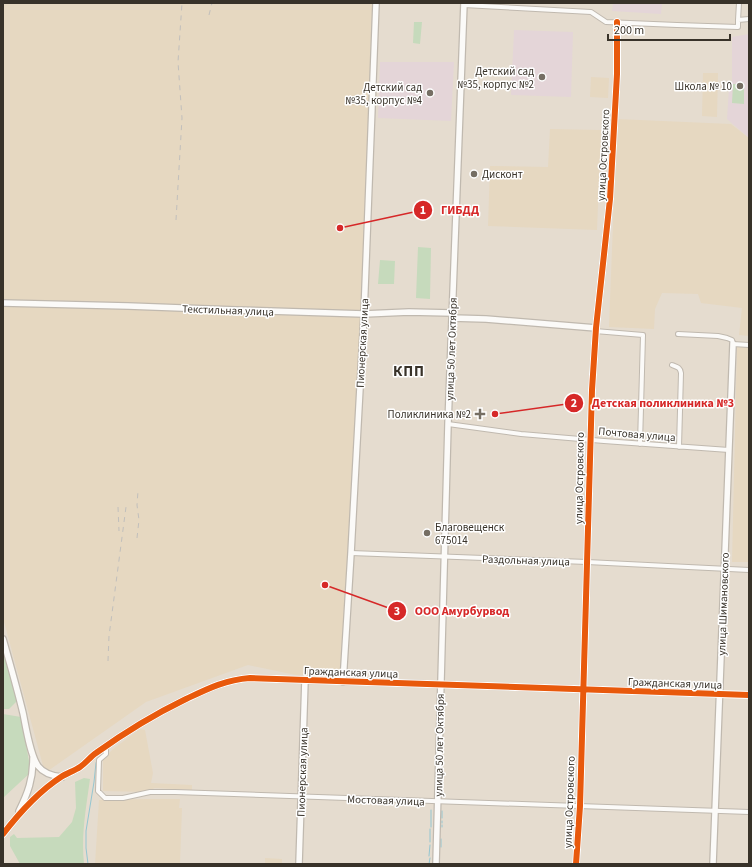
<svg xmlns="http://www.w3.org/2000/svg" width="752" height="867" viewBox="0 0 752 867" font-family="'Source Sans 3',sans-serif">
  <rect width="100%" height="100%" fill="#e5dccf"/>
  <path fill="#e6d8c1" d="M3,3h374l-23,498 -14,175 -44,-1 -48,-10 -102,37 -101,71 -42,-155z
    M703,73h15l-1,44 -15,-1z
    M591,77l18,1 -1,20 -18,-1z
    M617,119l114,5 18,14v198l-10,-1 3,-27 -41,-5 -3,-9 -36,-1 -7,16 -1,20 -45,-2z
    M550,129l51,1 -4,100 -109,-4 2,-60 58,1z
    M737,347l12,1v214h-17z
    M140,729l5,1 8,43 -2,10 41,2v5l-37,-2 -10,4 -42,-1v-32l10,-10z
    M146,799h34l-1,9h3l-2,56h-85l4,-64z
    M265,858l17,1v5h-17z"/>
  <path fill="#e4d5d8" d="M613,3h49l-1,11 -49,-3z
    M514,30l59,2 -2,65 -60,-2z
    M749,34v104l-22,-19 2,-31 3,-4v-47z
    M380,62h74l-3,59 -73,-3z"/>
  <path fill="#c6dabc" d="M414,22h8l-2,22 -7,-1z
    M733,84h11v20l-12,-1z
    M418,247l13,1 -1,51 -14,-1z
    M380,260l15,1 -1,23h-16z
    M3,649l14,52 -8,8h-6z
    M3,714l18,3 10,55 -28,26z
    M84,778l6,1c-4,29 -9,56 -6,85h-64l-10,-18v-9l4,-3 3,4 42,-1 13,-15 4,-14 -1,-26z"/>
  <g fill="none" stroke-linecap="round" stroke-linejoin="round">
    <path stroke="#94c6d1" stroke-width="1" d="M442,818v-7
      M442,823v-2
      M431,827v-17
      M442,827v-2
      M430,842v-13
      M441,847v-8
      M429,856l1,-11
      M88,864l-2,-16v-17l8,-49 2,-19 1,-3
      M429,864l1,-6"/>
    <g stroke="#c0b9af" stroke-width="6">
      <path id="street" d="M464,5l127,7 15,10 71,3 61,2v-7l11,-1
        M738,20l1,-17
        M595,331l48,4 -3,109
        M678,334l40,2 9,2 5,2 1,4 16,1
        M672,365c5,2 8,2 9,8l-2,74
        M448,424l73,10 83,7 125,9
        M351,553l236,9 162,8
        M720,694l29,1
        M106,746v8l-7,6 -1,31 7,7h18l27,-6h25l574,20"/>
    </g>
    <g stroke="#c0b9af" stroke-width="8">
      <path id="secondary" d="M3,303l125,3 108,4 128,4 45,-2 43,1
        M452,318l34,1 110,9
        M3,639c7,25 14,49 20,74 3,14 7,42 15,53 6,8 15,10 24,11
        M343,682l8,-129 13,-239 12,-311
        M19,811c9,-18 14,-32 14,-53
        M3,834c17,-22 35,-42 58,-57 6,-4 13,-6 19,-10 6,-4 10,-10 16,-14 28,-20 57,-38 88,-53 23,-11 40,-20 66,-22l470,16
        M299,864l6,-184
        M436,864l12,-440 16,-421
        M576,864l4,-58 12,-416 4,-62 14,-129 7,-125v-52
        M713,864l20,-520"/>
    </g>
    <use href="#street" stroke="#fbfaf8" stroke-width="4"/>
    <use href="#secondary" stroke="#fbfaf8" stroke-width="5.5"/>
    <path stroke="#c1bfbc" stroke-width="1" stroke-dasharray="5 5" stroke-linecap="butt" d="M209,15l3,-12
      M176,220l6,-102 -4,-56 4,-59
      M118,507l1,24
      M137,538l2,-18 -2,-15 1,-14
      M108,661l1,-25 17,-129"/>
    <g stroke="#fff" stroke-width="8">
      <path id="cycleway" d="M3,834c17,-22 35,-42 58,-57 6,-4 13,-6 19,-10 6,-4 10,-10 16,-14 28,-20 57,-38 88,-53 23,-11 40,-20 66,-22l499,17
        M576,864l4,-58 12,-416 4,-62 14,-129 7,-125v-52"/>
    </g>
    <use href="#cycleway" stroke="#e8590c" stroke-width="6"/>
  </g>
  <g fill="#756e63" stroke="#fff" stroke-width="1.5">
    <circle cx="542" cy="77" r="4"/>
    <circle cx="740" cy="86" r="4"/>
    <circle cx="430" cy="93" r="4"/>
    <circle cx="474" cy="174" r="4"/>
    <path d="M478 408h4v4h4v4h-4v4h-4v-4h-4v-4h4z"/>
    <circle cx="427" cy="533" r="4"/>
  </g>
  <g text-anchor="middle" stroke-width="3" stroke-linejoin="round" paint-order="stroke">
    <g font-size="11" fill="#383229" stroke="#fff" text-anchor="end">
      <text x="534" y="75">Детский сад<tspan x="534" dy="13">№35, корпус №2</tspan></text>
      <text x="732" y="90">Школа № 10</text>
      <text x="422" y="91">Детский сад<tspan x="422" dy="13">№35, корпус №4</tspan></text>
      <text x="482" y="178" text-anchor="start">Дисконт</text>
      <text x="471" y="418">Поликлиника №2</text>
      <text x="435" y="531" text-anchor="start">Благовещенск<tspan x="435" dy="13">675014</tspan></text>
    </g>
    <g font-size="11" fill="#383229" stroke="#fff">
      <text transform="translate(603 155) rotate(-87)" y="4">улица Островского</text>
      <text transform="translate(228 310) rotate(2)" y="4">Текстильная улица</text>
      <text transform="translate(362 343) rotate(-87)" y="4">Пионерская улица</text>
      <text transform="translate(451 349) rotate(-88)" y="4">улица 50 лет Октября</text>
      <text transform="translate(637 434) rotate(5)" y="4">Почтовая улица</text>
      <text transform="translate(579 478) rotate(-89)" y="4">улица Островского</text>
      <text transform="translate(526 560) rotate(2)" y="4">Раздольная улица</text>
      <text transform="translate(723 604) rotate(-88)" y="4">улица Шимановского</text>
      <text transform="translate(351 672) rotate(2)" y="4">Гражданская улица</text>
      <text transform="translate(675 683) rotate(2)" y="4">Гражданская улица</text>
      <text transform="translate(439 745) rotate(-89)" y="4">улица 50 лет Октября</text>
      <text transform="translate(302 772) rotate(-88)" y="4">Пионерская улица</text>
      <text transform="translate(386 800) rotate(2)" y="4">Мостовая улица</text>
      <text transform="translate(569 802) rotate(-88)" y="4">улица Островского</text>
    </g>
    <g font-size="15" font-weight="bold" letter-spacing="1" fill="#383229" stroke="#fff">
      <text x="409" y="376">КПП</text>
    </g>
  </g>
  <path fill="none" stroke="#d62828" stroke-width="1.5" d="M340 228L423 210M495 414L574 403M325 585L397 611"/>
  <g fill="#d62828" stroke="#fff" stroke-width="1.5">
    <circle cx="340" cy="228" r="4"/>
    <circle cx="495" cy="414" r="4"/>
    <circle cx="325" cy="585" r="4"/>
    <circle cx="423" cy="210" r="10"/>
    <circle cx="574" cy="403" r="10"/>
    <circle cx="397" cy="611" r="10"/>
  </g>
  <g font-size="12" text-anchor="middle" font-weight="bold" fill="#fff">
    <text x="423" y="214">1</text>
    <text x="574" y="407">2</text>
    <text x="397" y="615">3</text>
  </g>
  <g font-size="12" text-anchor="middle" font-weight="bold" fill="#d62828" stroke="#fff" stroke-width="3" stroke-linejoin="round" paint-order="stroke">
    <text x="460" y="214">ГИБДД</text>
    <text x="663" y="407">Детская поликлиника №3</text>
    <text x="462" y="615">ООО Амурбурвод</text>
  </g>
  <rect width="752" height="867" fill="none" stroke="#383229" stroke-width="8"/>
  <path d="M608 34v6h122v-6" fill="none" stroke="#383229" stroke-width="2"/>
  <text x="614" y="34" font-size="12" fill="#383229" stroke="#ffffff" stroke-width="3" paint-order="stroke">200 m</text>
</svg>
